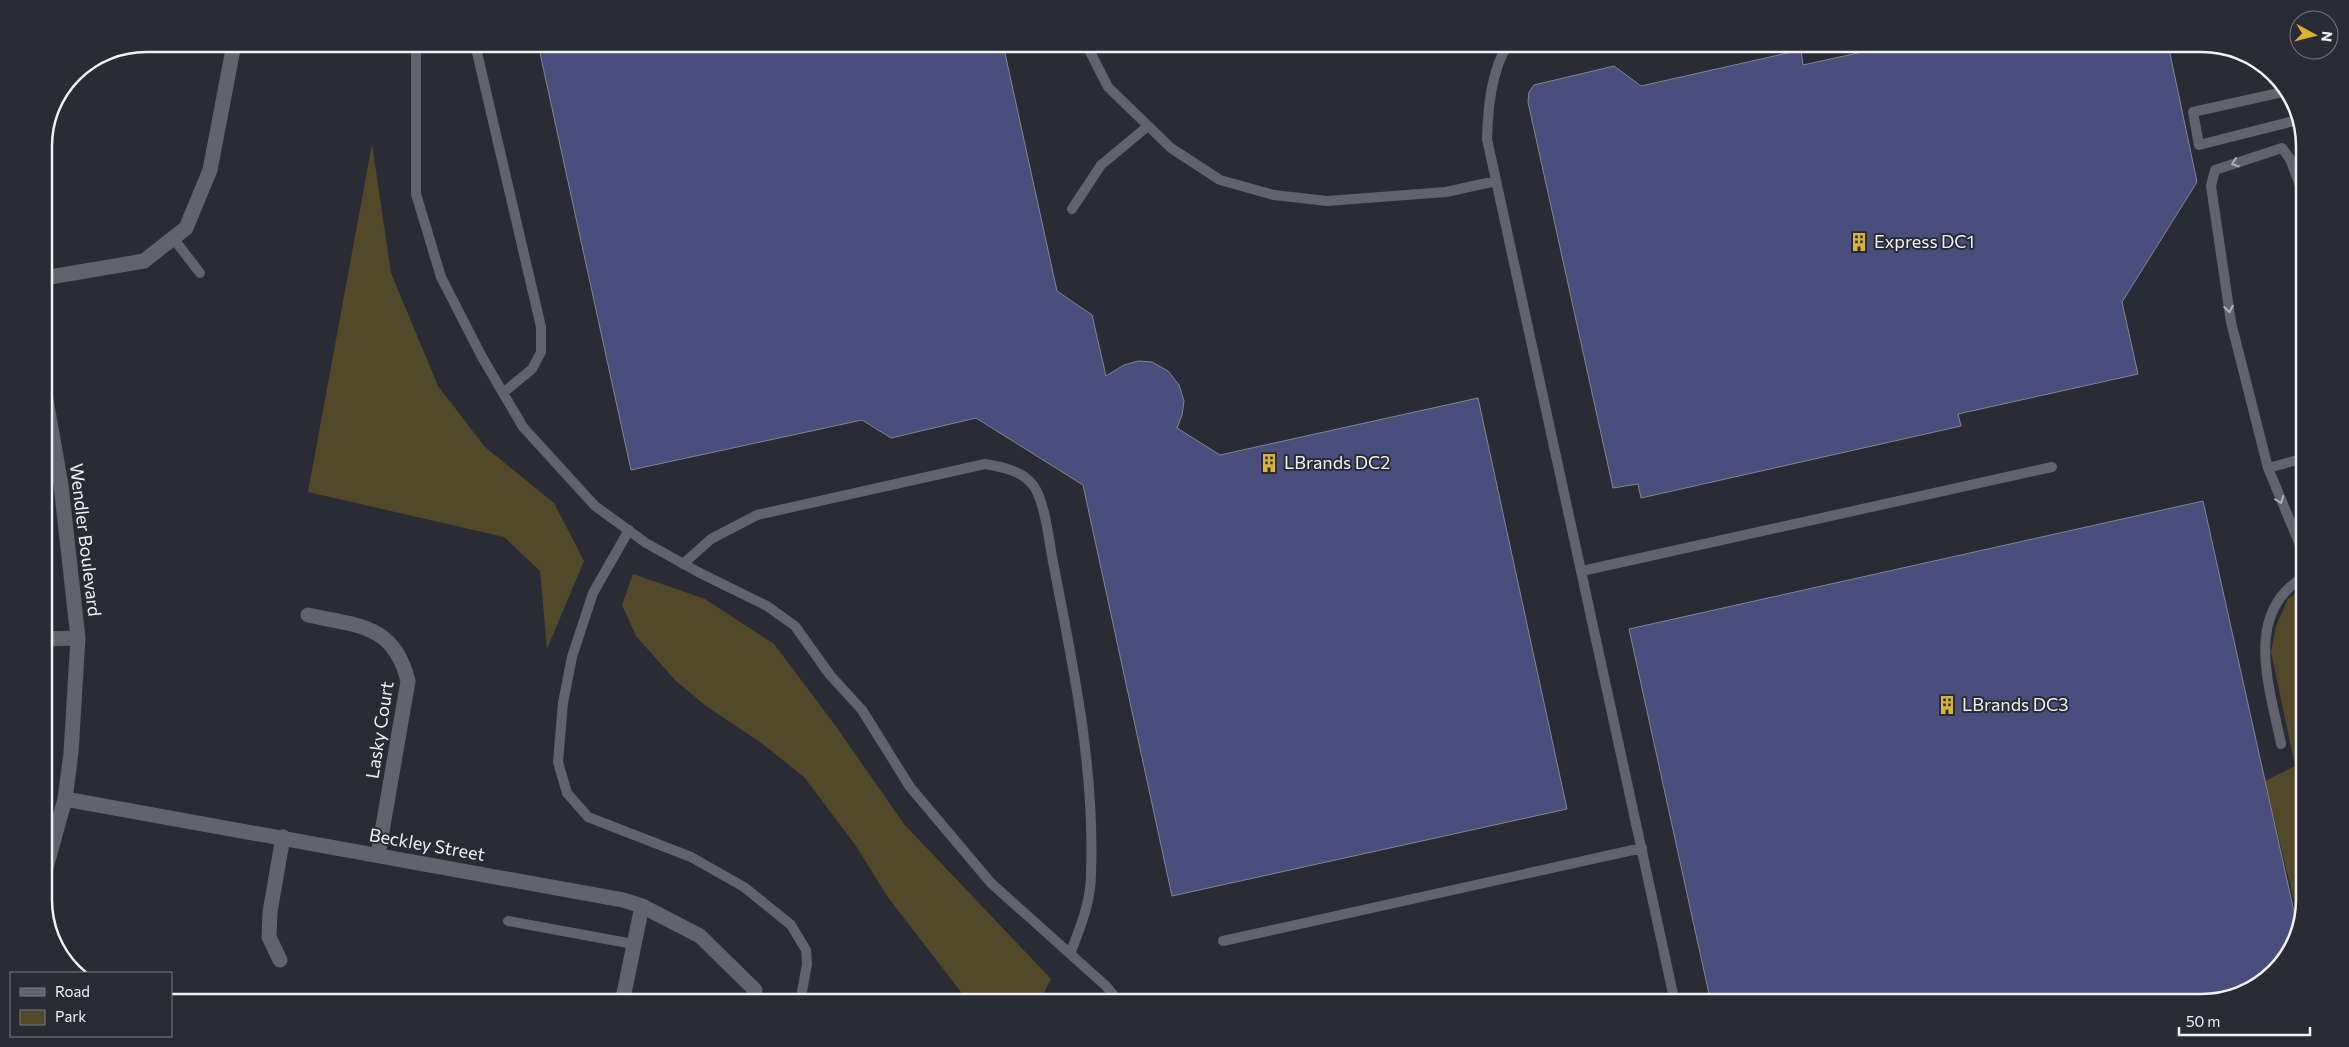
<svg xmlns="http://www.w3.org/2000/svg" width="2349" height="1047" viewBox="0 0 2349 1047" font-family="Commissioner,sans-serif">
  <rect width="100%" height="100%" fill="#2a2b34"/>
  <path fill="#52492a" d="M372,144l19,129 47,113 47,61 69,56 30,58 -37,88 -7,-78 -36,-34 -196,-45z
    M633,574l72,25 69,45 61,81 69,99 147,155 -12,24h-65l-13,-11 -74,-96 -31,-50 -52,-69 -44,-35 -54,-36 -30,-25 -40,-45 -14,-31z
    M2305,587v313l-5,26 -35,-145 30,-15 -24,-114 5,-26 12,-27z"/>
  <path fill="#4a4e7d" stroke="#838590" d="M538,44h465l54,247 35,24 14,61 18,-11 14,-4 14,1 16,9 11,14 5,16 -2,14 -5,13 43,27 258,-57 89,411 -395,87 -89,-411 -107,-67 -85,20 -29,-18 -231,50z
    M1899,44h269l29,138 -75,120 16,72 -180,40 3,12 -320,72 -3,-14 -25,4 -85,-386 1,-10 5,-7 80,-19 27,20 160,-36 2,15z
    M2203,501l96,433 -2,6 -38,46 -56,17h-492l-82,-374z"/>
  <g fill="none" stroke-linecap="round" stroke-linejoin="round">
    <path stroke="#61636e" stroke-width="10" d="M416,44v150l25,83 41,80 41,70 72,79 51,37 52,29 69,34 28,20 35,49 32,35 48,77 81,96 115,103 14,17
      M475,44l66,283v25l-9,17 -29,24
      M1086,44l22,43 63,61 49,32 54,15 53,6 119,-9 50,-11
      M1508,44c-17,27 -20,64 -21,95l188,864
      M2288,91l-95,21 6,33 99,-25
      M2305,199l-15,-40 -8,-11 -67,22 -4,16 20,136 37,146 37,89
      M1072,209l29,-44 47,-39
      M173,238l27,35
      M2268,468l37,-10
      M629,530l-36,63 -21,64 -9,46 -5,59 9,31 21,24 103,40 53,30 47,38 15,25 1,14 -7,39
      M683,564l28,-25 46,-24 228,-51c17,3 36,6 48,21 12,16 16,56 20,77 20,103 42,206 38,312 0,28 -11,54 -21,80
      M1582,571l470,-104
      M2281,744c-11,-57 -39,-131 24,-168
      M508,921l125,23
      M1223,941l419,-93"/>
    <path stroke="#61636e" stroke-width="15" d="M44,278l100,-17 42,-33 24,-58 24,-126
      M44,388l17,97 17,153 -7,115 -6,46 -21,76
      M308,615c50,11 86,9 100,66l-30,174
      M44,639l34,-1
      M65,799l558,101 19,6 58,30 55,54
      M280,960l-11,-23 1,-25 13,-75
      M622,1003l20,-97"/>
  </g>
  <defs><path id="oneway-chevron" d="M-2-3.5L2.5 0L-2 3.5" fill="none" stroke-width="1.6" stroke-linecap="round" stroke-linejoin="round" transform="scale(1.25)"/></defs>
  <g stroke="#b0b2ba">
    <use href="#oneway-chevron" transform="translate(2235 163) rotate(162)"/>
    <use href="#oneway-chevron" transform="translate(2229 309) rotate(81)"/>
    <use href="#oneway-chevron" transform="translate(2280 500) rotate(69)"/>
  </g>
  <defs>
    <g id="building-bare" transform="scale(1.5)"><path d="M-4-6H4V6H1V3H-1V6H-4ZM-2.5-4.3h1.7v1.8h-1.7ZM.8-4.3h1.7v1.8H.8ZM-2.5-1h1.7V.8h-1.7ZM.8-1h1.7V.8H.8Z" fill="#d7b434" stroke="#2a2b34" stroke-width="2.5" paint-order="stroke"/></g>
  </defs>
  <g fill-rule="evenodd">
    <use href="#building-bare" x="1859" y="242"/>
    <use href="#building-bare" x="1269" y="463"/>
    <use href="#building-bare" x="1947" y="705"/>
  </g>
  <g text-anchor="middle" stroke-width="4" stroke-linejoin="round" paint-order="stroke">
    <g font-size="18" fill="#f1f2f8" stroke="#2a2b34" text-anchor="start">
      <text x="1874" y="248">Express DC1</text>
      <text x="1284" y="469">LBrands DC2</text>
      <text x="1962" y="711">LBrands DC3</text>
    </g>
    <g font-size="18" fill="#f1f2f8" stroke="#2a2b34">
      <text transform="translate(85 540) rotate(83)" y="6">Wendler Boulevard</text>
      <text transform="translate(380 730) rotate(-81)" y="6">Lasky Court</text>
      <text transform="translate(427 845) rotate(10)" y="6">Beckley Street</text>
    </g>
  </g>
  <path d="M0 0H2349V1047H0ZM146 52H2202A94 94 0 0 1 2296 146V900A94 94 0 0 1 2202 994H146A94 94 0 0 1 52 900V146A94 94 0 0 1 146 52Z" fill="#2a2b34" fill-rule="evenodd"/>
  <path fill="none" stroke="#f1f2f8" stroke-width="2.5" d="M146 52H2202A94 94 0 0 1 2296 146V900A94 94 0 0 1 2202 994H146A94 94 0 0 1 52 900V146A94 94 0 0 1 146 52Z"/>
  <rect x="10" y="972" width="162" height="65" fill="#2a2b34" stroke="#7a7b82"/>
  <rect x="20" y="988" width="25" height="8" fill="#61636e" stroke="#7a7b82"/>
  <text x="55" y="997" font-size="15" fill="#f1f2f8">Road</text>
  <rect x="20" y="1010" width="25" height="15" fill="#52492a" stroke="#7a7b82"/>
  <text x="55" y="1022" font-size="15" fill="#f1f2f8">Park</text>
  <g transform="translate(2314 35) rotate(97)"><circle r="24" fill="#2a2b34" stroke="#7a7b82"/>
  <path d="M0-4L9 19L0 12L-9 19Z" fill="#d7b434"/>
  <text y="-8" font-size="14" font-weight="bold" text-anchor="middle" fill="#f1f2f8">N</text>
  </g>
  <path d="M2179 1027v8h131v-8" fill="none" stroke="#f1f2f8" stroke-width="2.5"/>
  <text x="2186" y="1027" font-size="15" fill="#f1f2f8" stroke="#2a2b34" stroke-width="4" paint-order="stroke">50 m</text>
</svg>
